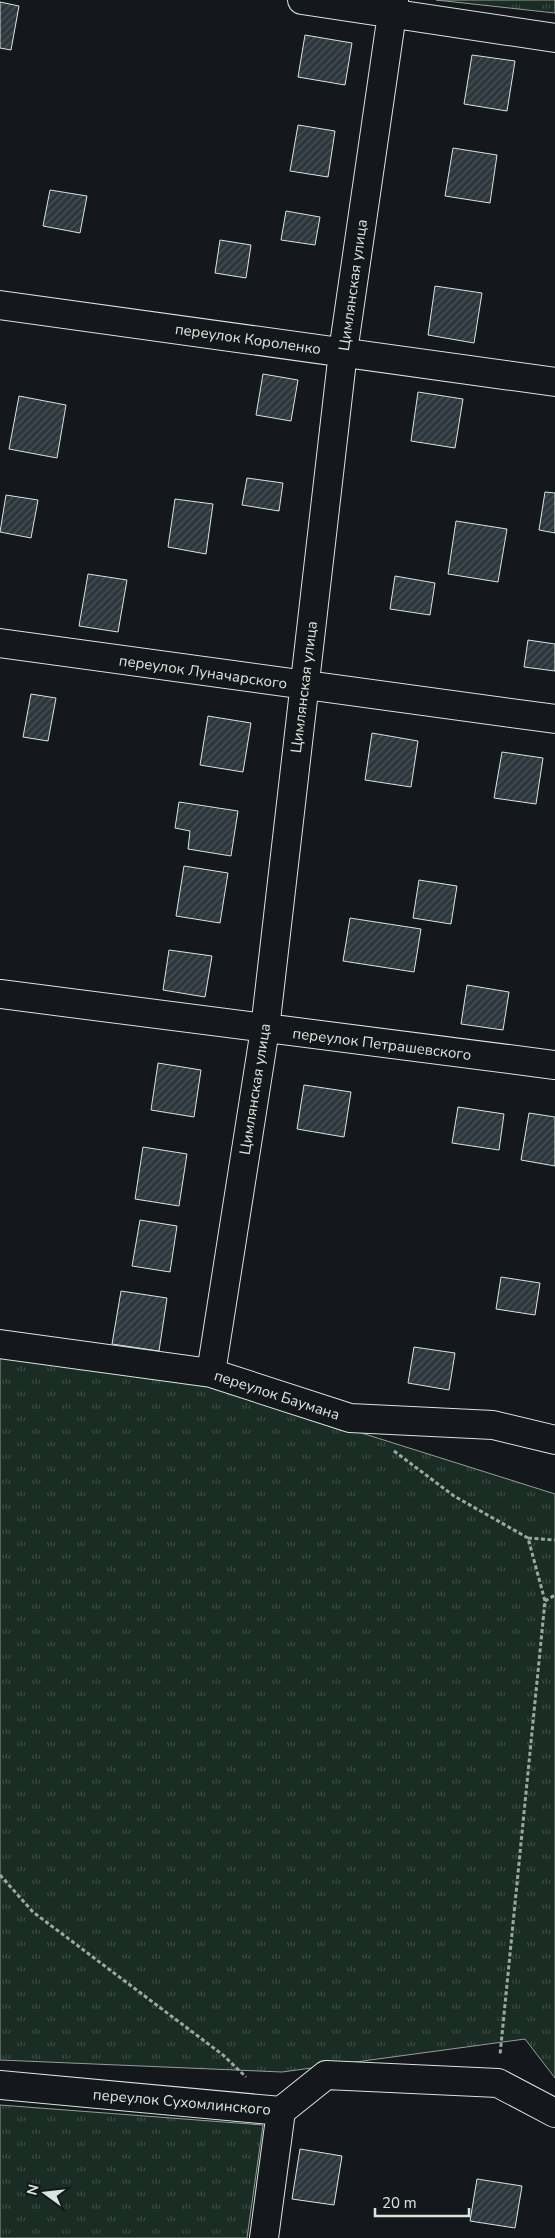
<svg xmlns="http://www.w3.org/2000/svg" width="555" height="2238" viewBox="0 0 555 2238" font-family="'Nunito Sans',sans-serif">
  <defs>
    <pattern id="grass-tufts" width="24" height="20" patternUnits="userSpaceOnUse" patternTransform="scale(1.25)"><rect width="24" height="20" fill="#1a2d24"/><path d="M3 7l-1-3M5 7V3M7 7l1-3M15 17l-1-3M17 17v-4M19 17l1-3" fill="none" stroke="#3b4b43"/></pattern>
    <pattern id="building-hatch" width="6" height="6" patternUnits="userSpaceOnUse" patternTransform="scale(1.25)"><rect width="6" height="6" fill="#2c363c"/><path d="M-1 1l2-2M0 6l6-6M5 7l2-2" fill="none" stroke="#4a5358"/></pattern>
  </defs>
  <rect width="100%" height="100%" fill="#14181c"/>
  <path fill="url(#grass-tufts)" stroke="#939e99" d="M436,0h119v13z
    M0,1352l222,37 333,105v584l-30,-39 -243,33 -282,-12z
    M0,2105l263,20 -16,113h-247z"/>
  <path fill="url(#building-hatch)" stroke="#d8e6dc" d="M0,2l19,4 -8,44 -11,-2z
    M305,35l47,8 -7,42 -47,-8z
    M472,55l43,6 -8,50 -43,-7z
    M298,125l37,6 -7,46 -38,-6z
    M453,148l44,7 -7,48 -45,-7z
    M50,190l37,6 -7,37 -37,-7z
    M286,211l34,6 -5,28 -34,-5z
    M220,240l31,5 -5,33 -31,-5z
    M435,286l47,7 -8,50 -46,-8z
    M263,374l35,6 -7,41 -35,-6z
    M418,392l45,7 -8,49 -44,-7z
    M19,396l47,9 -9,53 -48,-9z
    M247,478l36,5 -4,28 -37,-6z
    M545,492l10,1v40l-16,-3z
    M6,495l32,5 -7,38 -31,-6z
    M175,499l38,5 -7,50 -38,-7z
    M456,521l51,8 -9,53 -50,-8z
    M88,574l39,6 -9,52 -39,-6z
    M395,576l40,7 -5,32 -40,-6z
    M528,640l27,4v27l-31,-4z
    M31,694l25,4 -8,43 -25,-4z
    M208,716l43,7 -8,49 -43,-7z
    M372,733l46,8 -7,46 -46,-7z
    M502,752l41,6 -7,46 -42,-6z
    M179,802l59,9 -7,45 -43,-7 2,-18 -15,-3z
    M184,866l44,7 -8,50 -44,-7z
    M419,880l38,6 -6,38 -38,-6z
    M350,918l71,11 -7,43 -71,-11z
    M169,950l43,6 -7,41 -42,-7z
    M467,985l42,7 -6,38 -42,-6z
    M158,1063l43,7 -7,47 -43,-7z
    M304,1085l47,7 -7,45 -47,-8z
    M458,1107l46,7 -5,36 -47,-7z
    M529,1113l26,4v49l-34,-6z
    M143,1147l44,7 -8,52 -44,-7z
    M140,1220l37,6 -7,46 -38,-6z
    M501,1277l39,6 -5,32 -39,-6z
    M121,1291l46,7 -8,53 -47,-7z
    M414,1347l41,6 -6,37 -41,-7z
    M300,2149l42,7 -8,49 -42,-6z
    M477,2179l45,7 -7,42 -45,-7z"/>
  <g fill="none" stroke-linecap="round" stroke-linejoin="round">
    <g stroke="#d8e6dc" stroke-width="30">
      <path id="minor" d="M302,0l253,38
        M0,305l555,77
        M0,643l555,76
        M0,994l555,71
        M0,1344l211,29 139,45 143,7 62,15
        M211,1373l54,-344 78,-677 51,-352
        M0,2085l281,26 45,-36 172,8 57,30
        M264,2238l17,-127"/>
    </g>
    <path stroke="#9da8a2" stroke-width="3" stroke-dasharray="4 2.5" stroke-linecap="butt" d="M394,1451l60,45 74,42 17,63 -45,454
      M528,1538l27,2
      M545,1601l10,-6
      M0,1875l33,37 190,143 23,22"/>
    <use href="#minor" stroke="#14181c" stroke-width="28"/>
  </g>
  <g text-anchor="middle" stroke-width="4" stroke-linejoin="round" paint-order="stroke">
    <g font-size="15" fill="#d8e6dc" stroke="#14181c">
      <text transform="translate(353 285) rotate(-82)" y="5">Цимлянская улица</text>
      <text transform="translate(248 339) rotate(8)" y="5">переулок Короленко</text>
      <text transform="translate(203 672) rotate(8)" y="5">переулок Луначарского</text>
      <text transform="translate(304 687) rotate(-83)" y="5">Цимлянская улица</text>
      <text transform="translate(382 1044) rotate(7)" y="5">переулок Петрашевского</text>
      <text transform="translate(255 1089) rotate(-81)" y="5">Цимлянская улица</text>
      <text transform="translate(277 1395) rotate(18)" y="5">переулок Баумана</text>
      <text transform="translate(182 2102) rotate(5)" y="5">переулок Сухомлинского</text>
    </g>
  </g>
  <g transform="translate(45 2193) rotate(285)" stroke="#14181c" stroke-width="4" paint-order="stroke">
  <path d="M0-4L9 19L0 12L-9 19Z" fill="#d8e6dc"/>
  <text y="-8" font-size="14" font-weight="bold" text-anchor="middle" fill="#d8e6dc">N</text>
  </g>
  <path d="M375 2208v8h94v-8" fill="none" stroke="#d8e6dc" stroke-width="2.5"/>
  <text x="382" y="2208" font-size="15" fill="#d8e6dc" stroke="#14181c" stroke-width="4" paint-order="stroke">20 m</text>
</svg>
